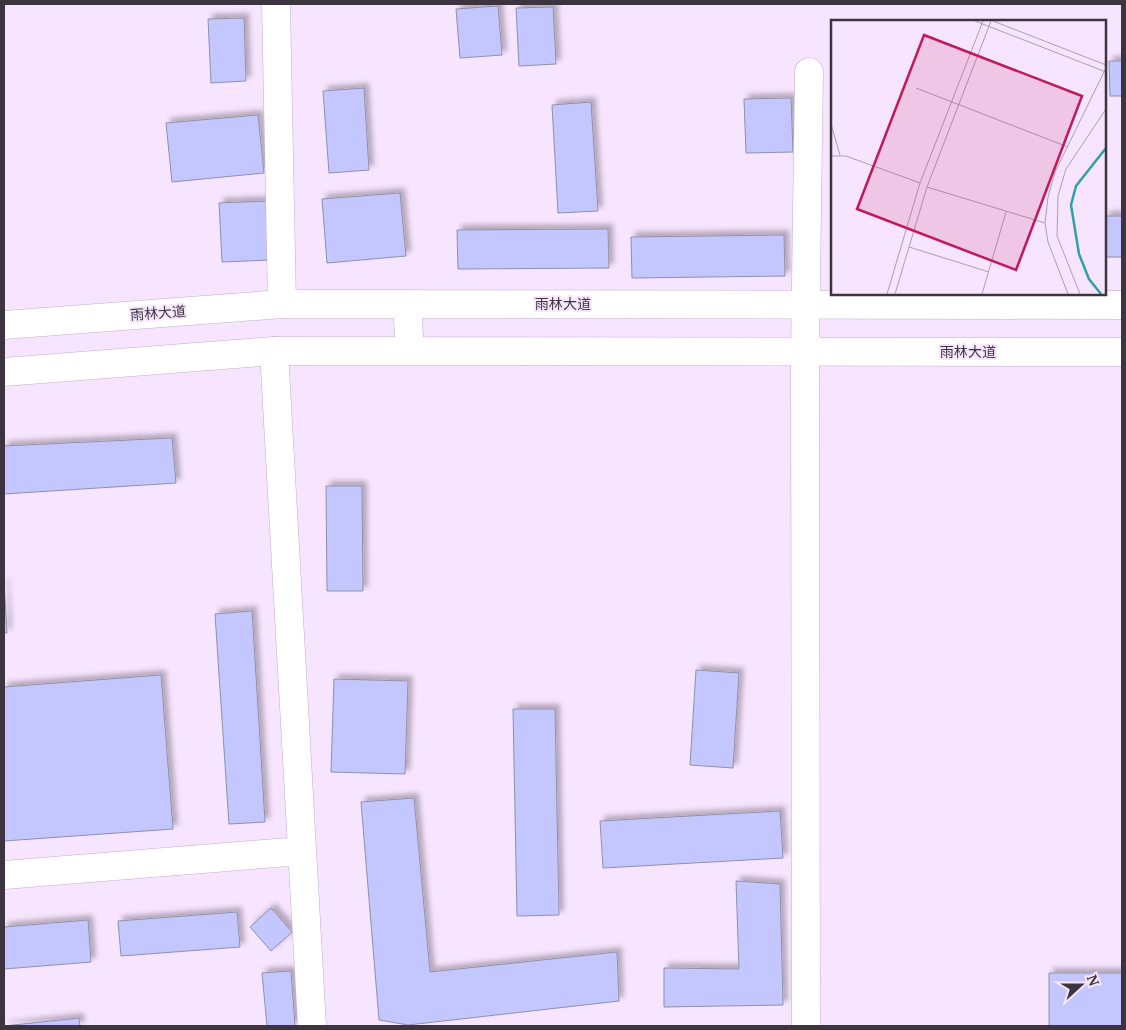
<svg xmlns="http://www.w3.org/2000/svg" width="1126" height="1030" viewBox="0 0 1126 1030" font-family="'PT Serif','Noto Sans SC',serif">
  <defs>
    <filter id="shadow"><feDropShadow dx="4.5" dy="-4.5" stdDeviation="2.5" flood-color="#0004"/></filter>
  </defs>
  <rect width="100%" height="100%" fill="#f7e4fe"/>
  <path fill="#c4c7ff" stroke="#8f90ac" filter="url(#shadow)" d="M498,6l4,49 -42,3 -4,-49z
    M553,7l3,57 -37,2 -3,-58z
    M244,18l2,63 -35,2 -3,-64z
    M1109,61h13v35h-12z
    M364,88l5,82 -40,3 -6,-82z
    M791,98l2,54 -47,1 -2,-54z
    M591,102l7,109 -40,2 -6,-108z
    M258,115l6,58 -92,9 -6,-59z
    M400,193l6,63 -79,7 -5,-64z
    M268,201l3,59 -49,2 -3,-59z
    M1105,216h17v41h-17z
    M608,229l1,39 -151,1 -1,-39z
    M784,235l1,41 -153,2 -1,-41z
    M172,438l4,45 -172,11v-48z
    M326,486h36l1,105h-36z
    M4,582l3,51h-3z
    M252,611l13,211 -36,2 -14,-210z
    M696,670l43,3 -6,95 -43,-3z
    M161,675l12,154 -169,12v-154z
    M334,679l74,2 -3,93 -74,-2z
    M513,709h42l4,206 -42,1z
    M414,798l16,174 187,-20 2,49 -211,24 -29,-5 -18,-218z
    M780,811l3,47 -180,10 -3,-47z
    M736,881l44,3 3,121 -119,2v-39l75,1z
    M271,908l21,24 -21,19 -21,-24z
    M237,912l3,35 -119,9 -3,-35z
    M88,920l3,42 -87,7v-42z
    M291,971l4,55h-28l-5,-53z
    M1049,973h73v53h-73z
    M79,1018l1,8h-76z"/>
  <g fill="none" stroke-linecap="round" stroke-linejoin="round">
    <g stroke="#c0aec8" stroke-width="29">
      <path id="minor" d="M276,4l6,300
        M274,351l38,675
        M4,875l297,-24
        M806,1026l-1,-674 4,-280"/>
    </g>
    <g stroke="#c0aec8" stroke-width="29">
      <path id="highway" d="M407,304l3,47
        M4,325l278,-21 840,1
        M4,372l270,-21 848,1"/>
    </g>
    <use href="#minor" stroke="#fff" stroke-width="28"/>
    <use href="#highway" stroke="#fff" stroke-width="28"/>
  </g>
  <g text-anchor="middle" stroke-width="4" stroke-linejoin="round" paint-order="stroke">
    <g font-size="14" fill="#3c353f" stroke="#f7e4fe">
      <text x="563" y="309">雨林大道</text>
      <text transform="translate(158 313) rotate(-4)" y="5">雨林大道</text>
      <text x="968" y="357">雨林大道</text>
    </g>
  </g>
  <g transform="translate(831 20)">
    <rect width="275" height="275" fill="#f7e4fe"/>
    <path fill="none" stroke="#309fa9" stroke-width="2.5" d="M270,274l-12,-15 -10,-25 -8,-49 5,-19 30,-38"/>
    <path fill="none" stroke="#ac9eb2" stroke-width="1" d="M144,1l131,51M162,1l113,44M85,68l152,59M0,104l9,31M0,136h15l74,27M96,167l118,36M78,227l80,25M56,274l33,-111 63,-162M64,274l32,-107 64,-166M151,274l24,-82M237,274l-20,-52 -3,-19 3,-26 7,-25 51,-104M249,274l-23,-58 1,-40 8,-27 40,-60"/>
    <path fill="#c2185b" fill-opacity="0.15" stroke="#c2185b" stroke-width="2.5" d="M93,15l158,61 -66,174 -159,-61z"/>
    <rect width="275" height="275" fill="none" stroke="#3c353f" stroke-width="2.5"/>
  </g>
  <rect width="1126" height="1030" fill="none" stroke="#3c353f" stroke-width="10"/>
  <g transform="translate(1081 985) rotate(69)" stroke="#f7e4fe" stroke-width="4" paint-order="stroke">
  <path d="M0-4L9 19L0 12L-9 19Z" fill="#3c353f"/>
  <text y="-8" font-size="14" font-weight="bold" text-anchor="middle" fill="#3c353f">N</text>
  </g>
</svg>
